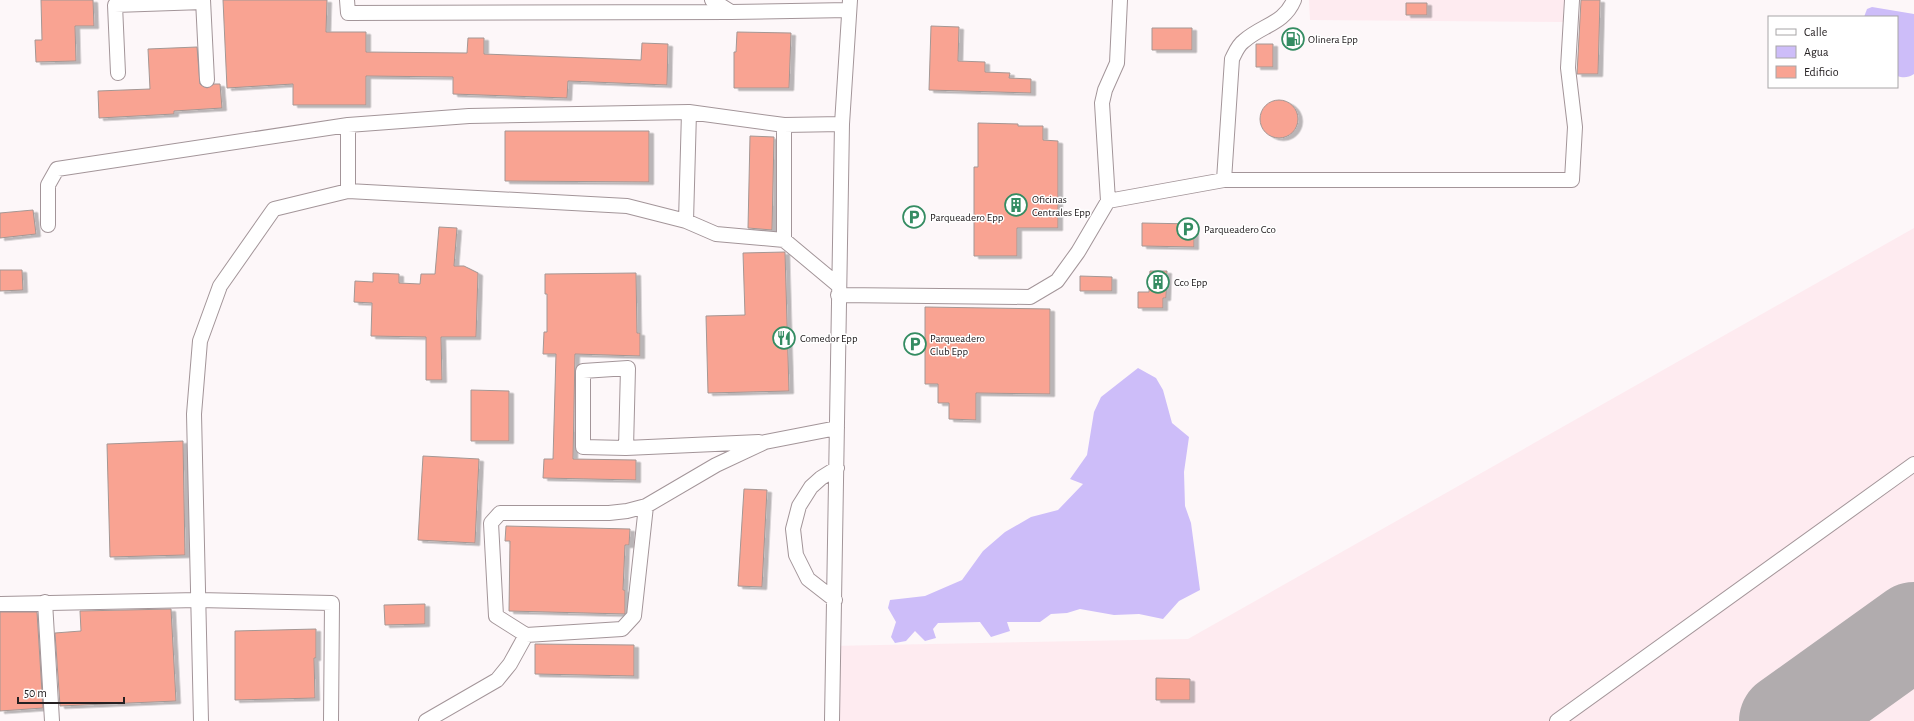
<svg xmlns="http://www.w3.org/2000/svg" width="1914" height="721" viewBox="0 0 1914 721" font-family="'Alegreya Sans',sans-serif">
  <defs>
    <filter id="shadow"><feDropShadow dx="4.5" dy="2.5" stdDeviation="0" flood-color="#0004"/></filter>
  </defs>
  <rect width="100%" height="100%" fill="#fdf7f9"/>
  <path fill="#feebf0" d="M1309,0h255l-1,22 -253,-2z
    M1914,228v493h-1085l1,-75 358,-7z"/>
  <path fill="#cdbdf9" d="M1872,7l42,7v60c-6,4 -11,4 -17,2v-59h-33l3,-8z
    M1138,368l18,10 7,12 9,33 17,14 -5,35 1,34 6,17 9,67 -21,11 -16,18 -24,-5 -25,1 -34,-6 -13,4 -16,1 -11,8h-33l3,9 -19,6 -11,-15 -42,1 -5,6 3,9 -11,3 -10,-10 -9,10 -11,2 -4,-6 5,-15 -8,-14 2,-8 35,-4 37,-16 21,-29 22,-19 26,-15 27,-7 25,-26 -13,-5 17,-24 7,-43 7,-15z"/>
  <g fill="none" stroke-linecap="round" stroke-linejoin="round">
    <path stroke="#b1acae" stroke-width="38" d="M1828,692l17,29"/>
    <path stroke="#b1acae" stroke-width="96" d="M1787,721l127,-91"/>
  </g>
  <path fill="#f9a392" stroke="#a49794" filter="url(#shadow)" d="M41,0h52l1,26h-19l1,35 -40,1 -1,-22h7z
    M223,0h104l-1,32h40v20l101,1 1,-15h16v16l157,6 1,-17 26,1 -1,41 -99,-4 -1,17 -114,-4v-17l-87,-1v29h-73v-21l-66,4z
    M1581,0h19l-2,74h-21z
    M1406,3h21v12h-21z
    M931,26l28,1 -1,34 27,1v10l25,1 -1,5 22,1v14l-102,-3z
    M1152,28h40v22h-40z
    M737,32l54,1 -2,55h-55v-36h2z
    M1256,44h17v23h-17z
    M197,47l3,37 7,4 7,-4h6l2,24 -48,3v3l-75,4 -1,-27 52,-2 -2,-40z
    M1260 119a19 19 0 1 1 38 0a19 19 0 1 1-38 0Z
    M978,123l40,1v2h25v14l15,1v87h-41v28h-43v-89h4z
    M505,131h144v51l-144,-1z
    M750,136l24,1 -2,93 -24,-2z
    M33,210l3,24 -36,4v-25z
    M1142,223l52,1v23l-52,-1z
    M439,227l18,1 -3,38h10l14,7 -2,64h-35l1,43h-16v-43l-55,-1 1,-33 -18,-1 1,-21 18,1v-9l26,1v9l21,1 1,-10h14z
    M785,252l4,139 -81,2 -2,-77 39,-1 -2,-62z
    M0,270h22l1,20 -23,1z
    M1150,271h17l-1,27h-3v10h-25v-16h11z
    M636,273l1,60h3v23l-65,-2 -2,105 63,1v20l-93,-2 1,-19h9l3,-105h-13l1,-22h3v-38h-2v-20z
    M1080,276l32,1v14h-32z
    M925,307l125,2v85l-74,-1v27l-27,-1v-16h-11v-19h-13z
    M471,390l38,1v50h-38z
    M183,441l2,114 -75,2 -3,-113z
    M423,456l56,3 -4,84 -57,-3z
    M744,489l23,1 -5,97 -24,-1z
    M506,526l124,3 -1,16h-4l-2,45h2v24l-116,-3 1,-70h-5z
    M425,604v20l-40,1 -1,-20z
    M171,609l5,92 -116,5 -5,-73 26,-2 -1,-20z
    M0,612h37l6,96 -43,3z
    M316,629v29h-2l1,40 -80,2v-69z
    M535,644l99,1v31l-99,-2z
    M1156,678l34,1v21h-34z"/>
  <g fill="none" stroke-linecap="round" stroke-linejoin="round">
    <g stroke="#a39599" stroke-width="16">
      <path id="minor" d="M203,0l4,80
        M347,0l1,13 383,-1 118,-2
        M712,0l19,12
        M118,73l-3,-68 88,-3
        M1224,180l8,-121c3,-6 6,-14 12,-18 18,-16 40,-17 50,-41
        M1108,201l-6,-98 3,-13 12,-27 3,-63
        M686,221l3,-109
        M48,225v-40l9,-16 291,-44
        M784,240v-115
        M838,285l-54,-45 -68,-6 -30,-13 -59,-15 -279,-15v-66l121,-9 220,-4 95,13 58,-1
        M838,295l192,2 27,-16 21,-29 30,-51 116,-21h348l3,-53 -7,-59 4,-68
        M626,448l2,-80 -45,3v76l43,1 133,-6
        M646,506l-12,110 -12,13 -96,6 -30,-19 -5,-93 9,-10h109l18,-2 19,-5 70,-41 49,-23 72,-14
        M835,600l-27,-21 -12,-24 -3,-26 6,-23 12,-19 10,-9 16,-10
        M45,602l7,119
        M0,604l198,-4 134,3 -1,118
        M201,721l-7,-307 6,-73 20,-55 54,-77 74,-18
        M426,721l71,-41 13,-16 16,-29
        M832,721l10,-597 8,-124
        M1557,721l357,-257"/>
    </g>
    <use href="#minor" stroke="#fff" stroke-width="14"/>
  </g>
  <defs>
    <g id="fuel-ring" transform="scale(1.15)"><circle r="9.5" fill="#fff" stroke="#348c62" stroke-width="1.5"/><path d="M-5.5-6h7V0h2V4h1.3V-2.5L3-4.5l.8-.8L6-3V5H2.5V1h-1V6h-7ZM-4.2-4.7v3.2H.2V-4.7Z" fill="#348c62"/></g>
    <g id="building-ring" transform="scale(1.15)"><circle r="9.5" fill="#fff" stroke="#348c62" stroke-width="1.5"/><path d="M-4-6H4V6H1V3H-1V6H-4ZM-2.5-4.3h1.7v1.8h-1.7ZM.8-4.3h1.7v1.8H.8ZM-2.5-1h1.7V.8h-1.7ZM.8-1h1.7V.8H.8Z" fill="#348c62"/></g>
    <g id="parking-ring" transform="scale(1.15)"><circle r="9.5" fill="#fff" stroke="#348c62" stroke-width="1.5"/><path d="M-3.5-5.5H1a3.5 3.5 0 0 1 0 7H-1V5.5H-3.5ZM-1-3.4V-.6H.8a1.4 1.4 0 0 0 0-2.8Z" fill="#348c62"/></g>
    <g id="restaurant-ring" transform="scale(1.15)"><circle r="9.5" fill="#fff" stroke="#348c62" stroke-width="1.5"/><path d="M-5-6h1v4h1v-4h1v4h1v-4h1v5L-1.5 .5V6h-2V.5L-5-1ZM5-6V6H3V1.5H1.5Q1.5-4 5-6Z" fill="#348c62"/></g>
  </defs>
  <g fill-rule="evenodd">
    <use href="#fuel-ring" x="1293" y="39"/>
    <use href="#building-ring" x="1016" y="205"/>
    <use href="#parking-ring" x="914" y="217"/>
    <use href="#parking-ring" x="1188" y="229"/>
    <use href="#building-ring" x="1158" y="282"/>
    <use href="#restaurant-ring" x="784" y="338"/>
    <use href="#parking-ring" x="915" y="344"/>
  </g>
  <g text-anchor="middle" stroke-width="3" stroke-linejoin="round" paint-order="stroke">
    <g font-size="11" fill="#252022" stroke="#fff" text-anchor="start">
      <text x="1308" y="43">Olinera Epp</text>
      <text x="1032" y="203">Oficinas<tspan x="1032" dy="13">Centrales Epp</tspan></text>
      <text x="930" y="221">Parqueadero Epp</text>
      <text x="1204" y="233">Parqueadero Cco</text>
      <text x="1174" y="286">Cco Epp</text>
      <text x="800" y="342">Comedor Epp</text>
      <text x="930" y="342">Parqueadero<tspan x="930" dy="13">Club Epp</tspan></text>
    </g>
  </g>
  <rect x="1768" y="16" width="130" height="72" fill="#ffffff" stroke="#a8a6a7"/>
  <rect x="1776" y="29" width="20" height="6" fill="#ffffff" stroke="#a8a6a7"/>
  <text x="1804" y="36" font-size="12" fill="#252022">Calle</text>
  <rect x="1776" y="46" width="20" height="12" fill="#cdbdf9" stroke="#a8a6a7"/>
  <text x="1804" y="56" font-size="12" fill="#252022">Agua</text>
  <rect x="1776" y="66" width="20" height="12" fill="#f9a392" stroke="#a8a6a7"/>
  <text x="1804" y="76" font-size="12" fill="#252022">Edificio</text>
  <path d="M18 697v6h106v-6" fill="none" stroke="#252022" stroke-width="2"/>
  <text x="24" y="697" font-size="12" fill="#252022" stroke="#ffffff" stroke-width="3" paint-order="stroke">50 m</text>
</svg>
